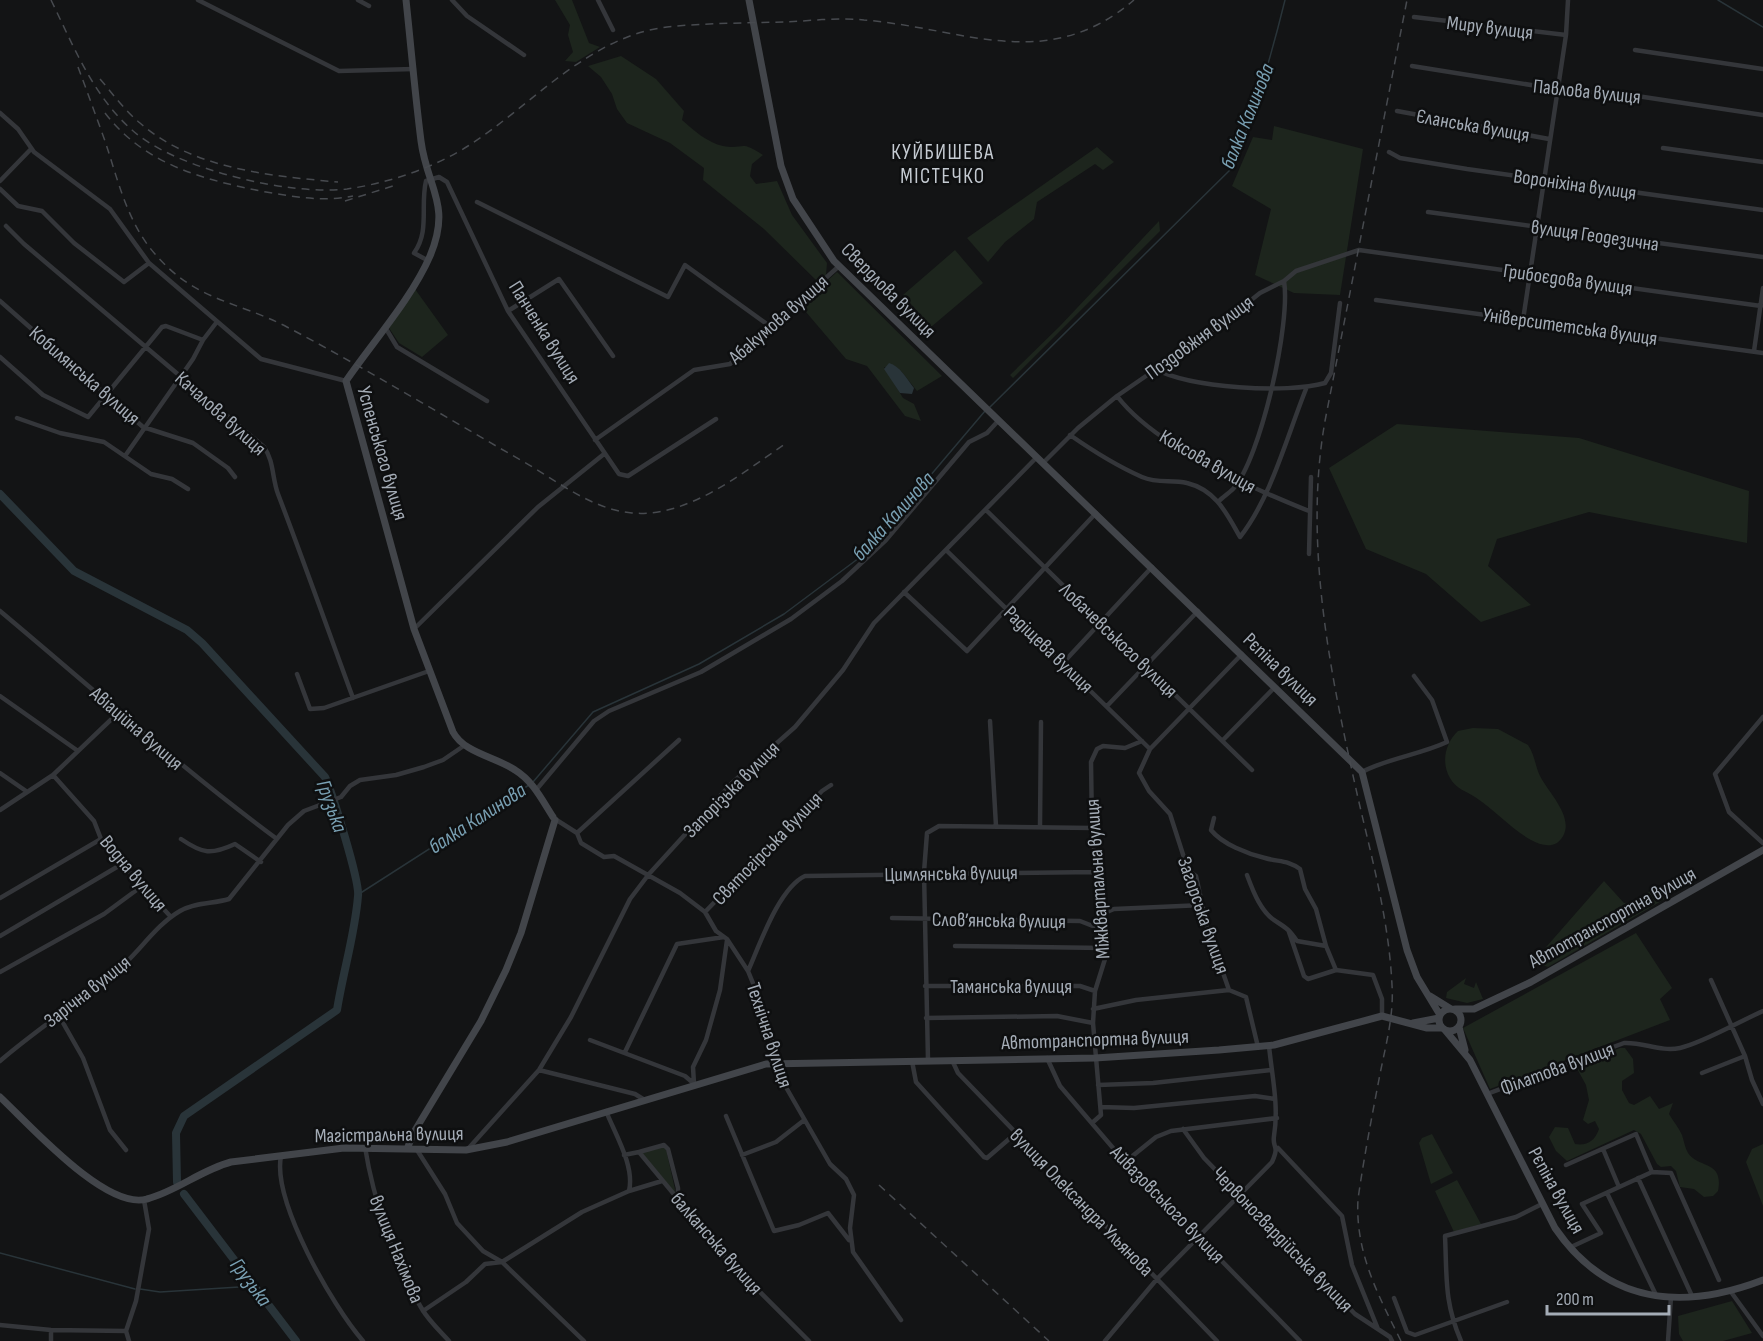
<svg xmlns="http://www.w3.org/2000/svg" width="1763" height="1341" viewBox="0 0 1763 1341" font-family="'Sofia Sans Condensed',sans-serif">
  <rect width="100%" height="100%" fill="#131415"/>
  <path fill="#1d251d" d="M555,0h17l17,43 11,4 -24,15 -11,-1 8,-9 -5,-17 2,-10z
    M621,56l35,23 28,32 -2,9c11,10 26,23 41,26 22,4 16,-7 40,9l-11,9 -2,12 6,8 21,-3 15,34 35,48 -1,12 -8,7 -54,-53 -61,-49 1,-12 -34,-25 -43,-20 -10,-14 -5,-15 -11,-17 -13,-11z
    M1274,126l89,23 -23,146 -46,-2 -39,-18 16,-66 -39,-23 21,-49 19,3z
    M1097,147l17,15 -11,8 -8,-6 -58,38 -3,17 -29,23 -17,20 -21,-24z
    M1159,221l1,10 -147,147 -3,-3 50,-49z
    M955,250l28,33 -52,44 -28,-32z
    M837,272l105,104 -25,15 -16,-20 -17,-4 19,31 11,6 7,17 -16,-5 -38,-50 -21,-7 -46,-54z
    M415,289l33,46 -26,22 -23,-14 -10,-15z
    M1397,424l182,14 170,53 -2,52 -158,-31 -92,27 -9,27 43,39 -50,17 -55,-48 -60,-25 -37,-81z
    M1473,728l25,1 30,16c7,10 7,21 12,31 9,18 41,47 17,67 -9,5 -18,1 -26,-3 -20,-11 -36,-30 -56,-43 -9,-6 -19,-8 -25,-19 -9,-15 -5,-35 8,-47z
    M1604,881l20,22 10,-1 22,-15 9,3 5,6 -122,71 -6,-2 -2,-11z
    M1636,933l36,55 -12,11 10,21 -180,69 -27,-61z
    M1466,978l-2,6 10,4 2,-6 7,17 -16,4 -21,-5 1,-6z
    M1620,1048h5l8,11 1,14 -12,8v9l7,13 5,2 16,-9 9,13 14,-6 -4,11c4,7 10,14 13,21 2,6 3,13 6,18 11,16 36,7 30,38l-5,5 -9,1 -10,-8 -14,-2 -4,-16 -5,-5 -10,1 -4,-3 -16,-30 -7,-4 -67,31 -11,-10 -7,-14 6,-10 13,1 7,16c12,2 20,-3 24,-15l-4,-8 -7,3 -5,-4 6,-20 -3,-15 -11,-20z
    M1432,1134l21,39 -22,11 -12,-41 3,-5z
    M1763,1144v62l-17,-44 6,-13z
    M663,1146l3,3 10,45 -34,-41z
    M1457,1180l24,44 -27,8 -19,-41z
    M1732,1301l20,32 -29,8h-40l-4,-7 -1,-18z"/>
  <path fill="#293439" d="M889,363c11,3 18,16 25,25l-2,6 -12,-1 -16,-24z"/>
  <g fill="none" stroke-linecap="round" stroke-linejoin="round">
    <path stroke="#293439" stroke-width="1.5" d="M1718,0l45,27
      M989,408l242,-239c24,-55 40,-112 54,-169
      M533,782l60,-70 106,-48 85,-50 79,-59 122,-144
      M359,894l170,-109
      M0,1253l135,36
      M140,1289l20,3 95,-6"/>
    <path stroke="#293439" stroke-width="8" d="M0,494l74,77 113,59 15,13 123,134c7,15 35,105 33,119 -3,38 -15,76 -21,114l-153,106 -8,17 1,49
      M184,1194l112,147"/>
    <path stroke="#34363a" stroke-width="4.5" d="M198,0l141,71 75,-2
      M358,0l11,6
      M452,0l15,16 57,39
      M598,0l15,30
      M1414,17l152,18
      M1635,50l128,19
      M1412,66l144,23 81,7 126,19
      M1397,111l152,28
      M0,113l18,16 16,23 76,57 39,54 112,96 85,22
      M1663,148l100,14
      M1389,152l11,6 67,11 296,41
      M0,181l31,-32
      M0,189l18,17 24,5 32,32 50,39 25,-19
      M477,202l191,95 17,-32 86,62
      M1428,212l335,45
      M6,226l18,18 240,203c10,14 8,31 14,47 26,68 50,136 75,204
      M427,260l-13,-7c16,-22 6,-47 12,-72l13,-4 8,5 61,129 111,163 9,2 88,-57
      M1376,300l387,53
      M0,301l143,126 50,16 35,25 7,9
      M508,311l51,-32 54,77
      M1523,320l43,-285 2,-35
      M385,327l12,20 90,54
      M1754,351l9,-63
      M0,357l43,38 45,22 74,-90 4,-1 37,14 13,-17
      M1155,369c36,19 132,25 170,14l6,-10 9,-70
      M1117,396c38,50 134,92 192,115
      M17,418l43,15 44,9 47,32 21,5 16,10
      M1070,435c23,16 47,31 72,42 16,7 30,2 45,6 29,7 40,31 53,54 31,-39 47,-101 66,-148
      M595,440l99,-70 36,-6 108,-97
      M125,456l68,-97 10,-19
      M1043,463l35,-35 39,-32 103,-71 40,-32 24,-12 12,-10 63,-21 402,56
      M1219,501c4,-4 10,-8 14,-12 28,-31 58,-167 51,-208
      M986,510l266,260
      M946,550l204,199
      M1309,554l2,-77
      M904,592l63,59 129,-138
      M0,611c92,77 181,157 277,228
      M414,629l124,-122 66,-53
      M1242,654l-92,95 -11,24 10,18 21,23 18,56 8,6 11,51 22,63 17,7 12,50
      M1063,663l89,-96
      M297,674l13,35 14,-1 105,-37
      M0,696l78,55
      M1107,706l91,-95
      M1763,717l-48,57 14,38 34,31
      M990,721l6,105
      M1223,740l52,-53
      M1362,772c26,-14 57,-17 85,-30l-15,-42 -18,-24
      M0,773l26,18
      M53,775l41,46 7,18 21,25 49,53
      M536,790l58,-69 15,-10 92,-39 90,-53 51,-38 44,-41 83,-98 18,-9 11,-12
      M0,810l53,-35 67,-64
      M1214,818l-3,12c11,14 37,24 54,28 14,4 23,2 35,11l5,20 11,20 10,37
      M555,819l22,14 4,10 23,14 10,-1 66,37 25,19 11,19 11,8 21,32 20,49 11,55 51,89 16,15 8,16 -4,33 3,24 48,68
      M1040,826l1,-104
      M577,833l102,-93
      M181,839c22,15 30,16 54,5l26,18
      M1247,875c6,16 14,38 30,47 11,7 12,8 20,19l29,5 10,24 37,5 9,24v17
      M0,898l101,-59
      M705,912l117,-121 9,-6
      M1102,914l12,-5 89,-4
      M892,918l188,3 23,9
      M1289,932l15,44 4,3 28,-9
      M0,936l122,-72
      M955,946l149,2
      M748,971c12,-27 31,-83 57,-95l291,-4
      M0,972l104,-58 38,-28
      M1711,980l34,76 7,24 11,24
      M925,986h155l15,5
      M1093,1009l43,-9 93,-10
      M58,1014l25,44 27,72 16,20
      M926,1018l131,-2 36,7
      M590,1040l95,36 7,6
      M625,1052l52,-108 47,-7
      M1047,1058l13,28 65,76 175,179
      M928,1060l-4,-188 3,-39 12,-7 153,2
      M952,1060l6,13 259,268
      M0,1061c36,-31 76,-57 113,-87 24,-18 41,-48 67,-63 15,-9 33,-7 49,-12l59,-74 16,-14 37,-14 9,-11 10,-6 36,-5 28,-8 19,-7 22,-15
      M912,1061l4,21 68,75 3,1 29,-25
      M539,1070l96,24 8,5
      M1702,1073l43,-17
      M694,1084l-1,-17 13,-27 14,-50 7,-50
      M1098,1085l55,-2 118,-13
      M1487,1094l137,-51c20,-1 36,9 56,5 23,-5 60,-27 83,-37
      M1101,1107l33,1 121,-12 20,3
      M726,1116l48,115 25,-6 29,-12 21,27
      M1092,1123l9,-8 -8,-92 2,-32 10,-32 -13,-131 -1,-66 6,-13 6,-3 22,2 17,-7
      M1183,1129l21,29 151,156 35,23 2,4
      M365,1147c8,51 30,118 57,162 7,12 18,22 27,32
      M1278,1148l64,68 10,49 26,64
      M1603,1149l16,38
      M417,1150l28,44 12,29 26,28 19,11 82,79
      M467,1150l72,-80 32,-53 59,-118 19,-25 83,-91 63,-56 48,-57 31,-47 163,-166
      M639,1152l25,-7 4,4 10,39v11
      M624,1155l15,-3 91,110 79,79
      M742,1155l34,-13 27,-21
      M281,1156c-9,45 52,151 82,185
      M1125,1162l31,-25 15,-6 106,-13
      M1566,1165l70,-31 16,38
      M1638,1178l54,118
      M629,1191l33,-10
      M1607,1193l49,102
      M1571,1247l30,-14 -19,-29 70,-32 19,1 48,107
      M1731,1292l32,44
      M1394,1298l13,34 8,3 92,-33
      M423,1311l43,-29 19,-18 17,-2 80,-50 47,-21c6,-25 -14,-57 -23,-80
      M0,1325l51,5 75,1
      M51,1330v11
      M129,1341l-3,-10 10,-30 13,-72 -5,-29
      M1105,1341l52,-62 115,-117c8,-18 0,-13 2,-26 5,-30 -2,-60 -5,-90
      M1461,1341c-17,-39 -14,-64 -16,-105l71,-19 26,-13
      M1668,1341l3,-44"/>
    <path stroke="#42454a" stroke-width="7" d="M406,0c5,47 9,94 15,141 6,47 31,63 9,115 -18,42 -58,87 -84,125l68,248 39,103c11,21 43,25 62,38 18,11 27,30 38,47
      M749,0l32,166 12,33 41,62 528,511 45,178 10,27 23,38
      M1430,996l21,13
      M1439 1020a11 11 0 1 1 22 0a11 11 0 1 1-22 0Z
      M1455,1009h19l57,-27 232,-132
      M1413,1023l26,-5
      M1459,1027l6,23
      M1445,1030l25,30 85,168c52,76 127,83 208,52
      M0,1097c29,27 106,114 147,102 30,-8 54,-29 84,-37l113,-14 122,2 41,-8 259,-78 329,-6 124,-8 55,-5 108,-29 45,12h15
      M407,1149l7,-17 67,-111 25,-51 15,-37 34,-113"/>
    <path stroke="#474a4f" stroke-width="1.5" stroke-dasharray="8 6" stroke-linecap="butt" d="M51,0c22,45 42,96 81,130 43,39 158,66 215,59 42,-6 86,-21 121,-43 63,-40 121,-110 199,-119 38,-4 78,-4 117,-5 26,-1 54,-5 80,-2 100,8 182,55 270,-20
      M78,67c9,24 18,49 27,74 13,39 22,81 50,113 40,47 82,47 132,73 80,42 158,90 237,135 35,20 67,47 108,51 55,5 109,-39 153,-69
      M100,79c13,15 25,32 40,44 52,46 131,53 198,59
      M105,113c40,52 99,67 161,79 29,5 57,10 87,4
      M345,201l48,-15
      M879,1185l170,156
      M1401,1341c-23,-46 -46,-89 -43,-142 6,-42 14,-83 22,-125 6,-30 14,-59 12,-89 -3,-64 -20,-126 -34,-187 -27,-121 -55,-253 -33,-377l82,-421"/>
  </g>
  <g text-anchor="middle" stroke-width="5" stroke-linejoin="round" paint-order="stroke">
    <g font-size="20" fill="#a4acb6" stroke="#0e0f10">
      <text transform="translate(1490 27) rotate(7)" y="7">Миру вулиця</text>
      <text transform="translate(1587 91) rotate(6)" y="7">Павлова вулиця</text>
      <text transform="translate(1473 125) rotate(10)" y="7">Єланська вулиця</text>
      <text transform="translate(1575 184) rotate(8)" y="7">Вороніхіна вулиця</text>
      <text transform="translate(1595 235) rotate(8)" y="7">вулиця Геодезична</text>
      <text transform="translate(1568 279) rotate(8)" y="7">Грибоєдова вулиця</text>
      <text transform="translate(889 290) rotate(45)" y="7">Свердлова вулиця</text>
      <text transform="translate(778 319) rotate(-41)" y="7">Абакумова вулиця</text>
      <text transform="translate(1570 326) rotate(8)" y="7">Університетська вулиця</text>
      <text transform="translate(545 332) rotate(58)" y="7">Панченка вулиця</text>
      <text transform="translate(1199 337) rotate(-36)" y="7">Поздовжня вулиця</text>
      <text transform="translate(85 375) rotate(41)" y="7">Кобилянська вулиця</text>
      <text transform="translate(221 413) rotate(42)" y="7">Качалова вулиця</text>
      <text transform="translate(383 453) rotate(74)" y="7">Успенського вулиця</text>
      <text transform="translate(1208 461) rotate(30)" y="7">Коксова вулиця</text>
      <text transform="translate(1119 640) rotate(44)" y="7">Лобачевського вулиця</text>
      <text transform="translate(1049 649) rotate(44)" y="7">Радіщева вулиця</text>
      <text transform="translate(1281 669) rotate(44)" y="7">Рєпіна вулиця</text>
      <text transform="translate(137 728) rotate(41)" y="7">Авіаційна вулиця</text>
      <text transform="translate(731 789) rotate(-45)" y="7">Запорізька вулиця</text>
      <text transform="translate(767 848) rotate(-46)" y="7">Святогірська вулиця</text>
      <text transform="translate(134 873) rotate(50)" y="7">Водна вулиця</text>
      <text transform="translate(951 873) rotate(-1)" y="7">Цимлянська вулиця</text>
      <text transform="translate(1097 879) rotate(-94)" y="7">Міжквартальна вулиця</text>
      <text transform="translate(1204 915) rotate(71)" y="7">Загорська вулиця</text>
      <text transform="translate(1612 917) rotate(-29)" y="7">Автотранспортна вулиця</text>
      <text transform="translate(999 920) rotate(1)" y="7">Слов’янська вулиця</text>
      <text x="1011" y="993">Таманська вулиця</text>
      <text transform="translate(87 991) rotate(-38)" y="7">Зарічна вулиця</text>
      <text transform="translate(770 1035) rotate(72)" y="7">Технічна вулиця</text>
      <text transform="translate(1095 1039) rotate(-2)" y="7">Автотранспортна вулиця</text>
      <text transform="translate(1557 1068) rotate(-20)" y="7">Філатова вулиця</text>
      <text transform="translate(389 1134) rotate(-1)" y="7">Магістральна вулиця</text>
      <text transform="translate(1557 1190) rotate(61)" y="7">Рєпіна вулиця</text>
      <text transform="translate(1082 1202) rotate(46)" y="7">вулиця Олександра Ульянова</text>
      <text transform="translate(1168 1204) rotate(46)" y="7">Айвазовського вулиця</text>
      <text transform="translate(1283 1239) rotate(46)" y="7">Червоногвардійська вулиця</text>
      <text transform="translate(717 1243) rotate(49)" y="7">балканська вулиця</text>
      <text transform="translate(397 1249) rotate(68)" y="7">вулиця Нахімова</text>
    </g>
    <g font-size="21" font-style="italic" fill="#79a0b3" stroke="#0e0f10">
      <text transform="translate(1247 116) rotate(-68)" y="7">балка Калинова</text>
      <text transform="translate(893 516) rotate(-48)" y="7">балка Калинова</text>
      <text transform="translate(332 806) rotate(70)" y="7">Грузька</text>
      <text transform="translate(477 818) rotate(-33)" y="7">балка Калинова</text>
      <text transform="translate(251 1282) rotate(53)" y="7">Грузька</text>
    </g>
    <g font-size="21" letter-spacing="1.5" fill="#c5cbd2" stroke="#0e0f10">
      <text x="943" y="159">КУЙБИШЕВА<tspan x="943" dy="24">МІСТЕЧКО</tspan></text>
    </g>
  </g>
  <path d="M1547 1305v9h122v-9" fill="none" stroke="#a4acb6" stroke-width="3"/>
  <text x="1556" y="1305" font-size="18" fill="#a4acb6" stroke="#0e0f10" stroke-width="4.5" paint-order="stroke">200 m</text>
</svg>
